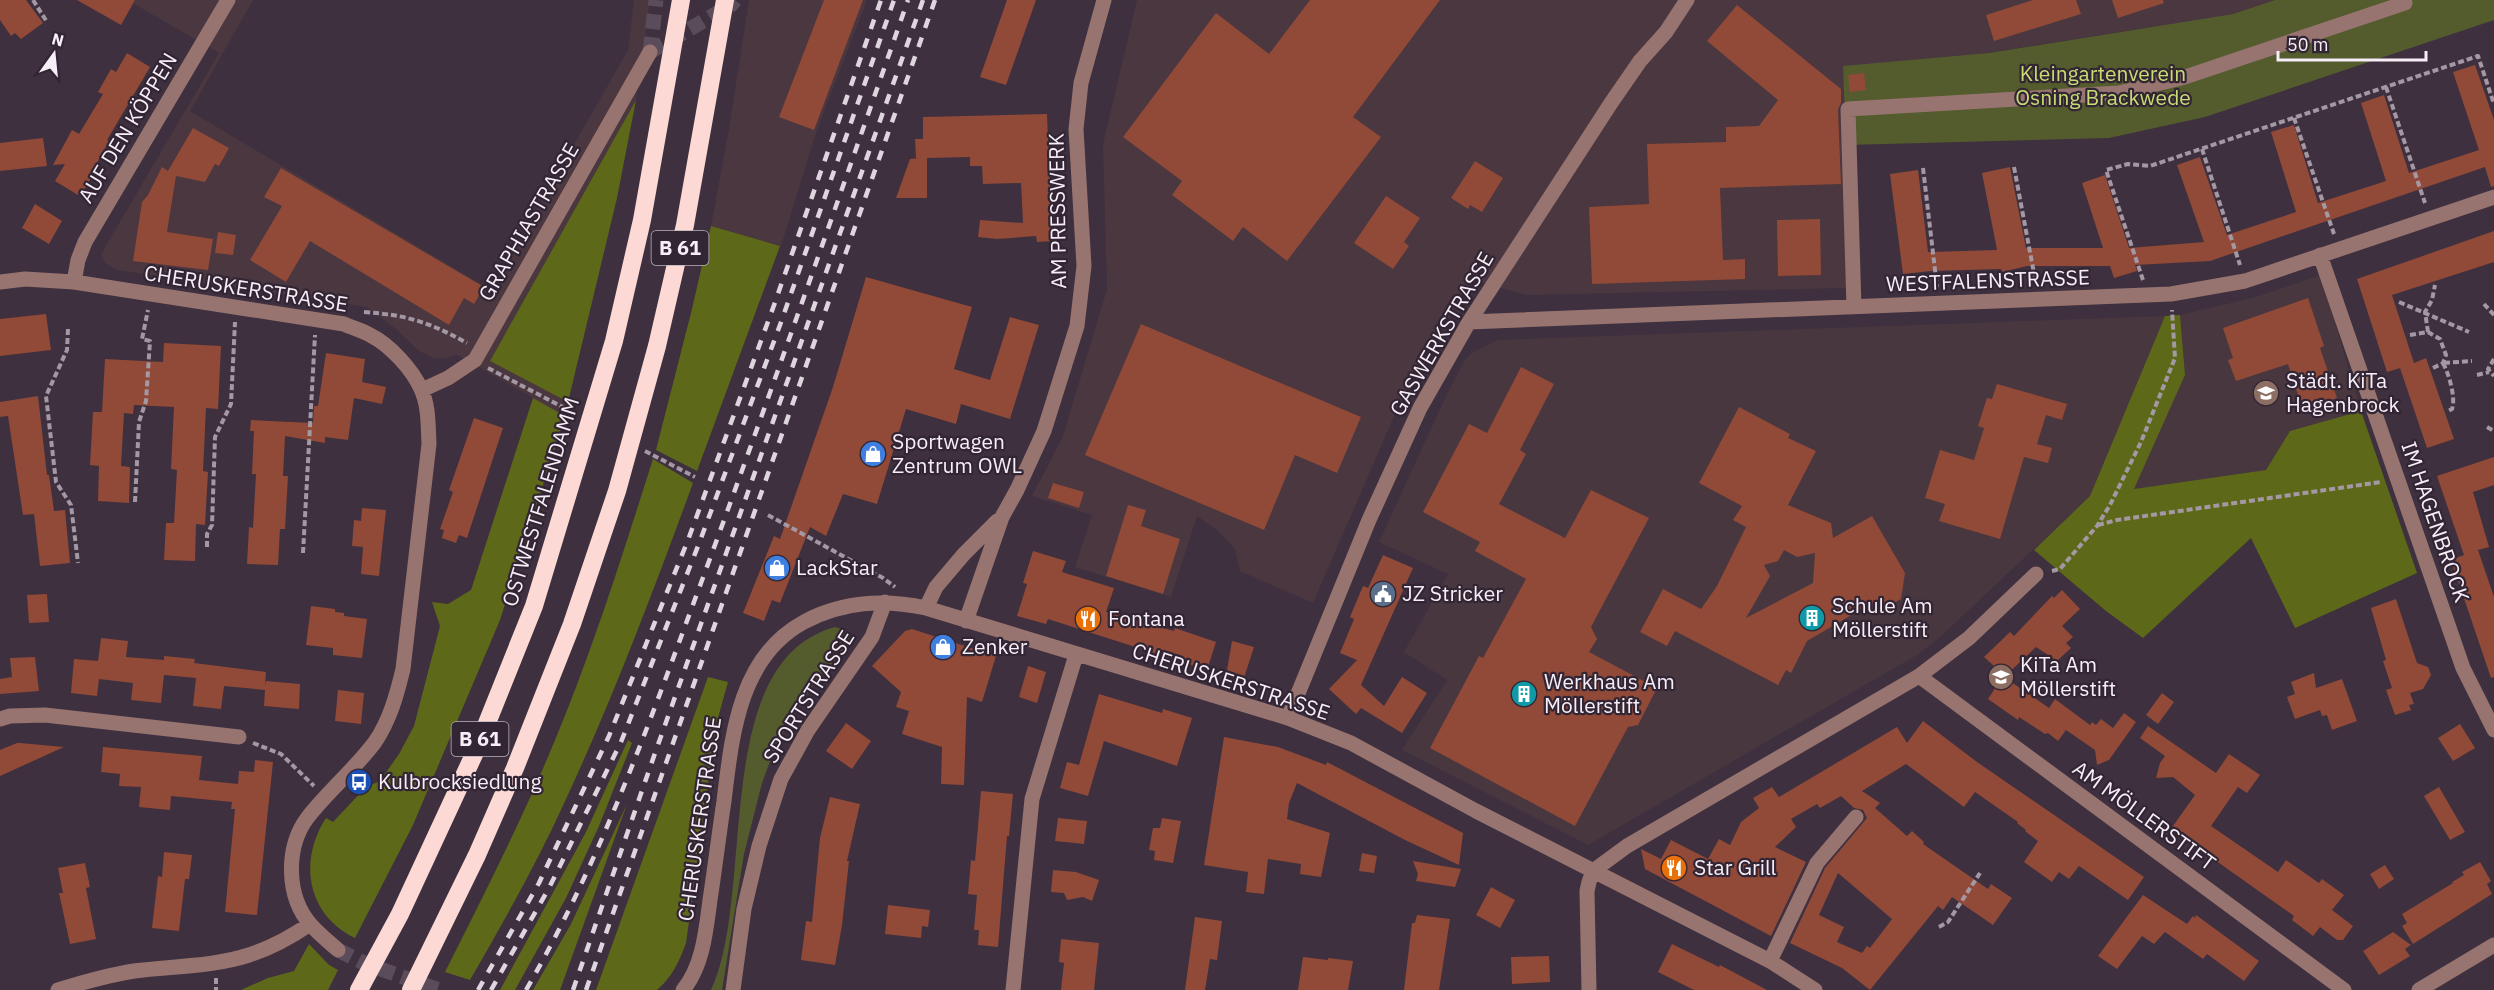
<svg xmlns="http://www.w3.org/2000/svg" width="2494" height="990" viewBox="0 0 2494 990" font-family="'IBM Plex Sans',sans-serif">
  <rect width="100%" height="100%" fill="#3e303e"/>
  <path fill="#4a373f" d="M127,0h126l-63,111 301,179 137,-240 6,-50h16l-14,100 -146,261 78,41 -3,14 -109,-62 -9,4h-14l-14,-7 -22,-21 -30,-23 -250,-37 -12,-7 -4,-9 118,-201z
    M749,0h118l-50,130 -36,116 -70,-20 18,-97z
    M1137,0h1138l-42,14 -253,40 -134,91 4,143 -323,7 -55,-15 -55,88 -15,30 -89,205 -73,-32 -5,-22 -17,-18 -21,-15 -26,81 -96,-30 17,-52 -60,-19 31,-60 44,-147 -4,-145z"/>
  <path fill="#49373f" d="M2321,275l40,136 -71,20 -24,39 -132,19 51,-114 -5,-60 76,-18z
    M2165,316l-75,180 -151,142 -22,17 -329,190 -186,-95 45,-70 -43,-28 44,-78 -69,-32 68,-148 17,-33 8,-8 25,-13z"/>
  <path fill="#545c2e" d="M2275,0h219v20l-289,97 -96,21 -263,7 -3,-79 146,-13 244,-39z
    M835,627c11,2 15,7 16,17l-36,38 -31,48 -12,26 -10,27 -18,71 -22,136h-11c46,-98 -3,-328 124,-363z"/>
  <path fill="#5d6919" d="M636,100l-19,98 -49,204 -78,-41z
    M711,226l69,20 -83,225 -41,-21 36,-141z
    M2180,315l5,60 -51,114 132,-19 24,-39 71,-20 56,162 -122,55 -44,-90 -108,100 -37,-27 -72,-61 56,-54 75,-180z
    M533,398l32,18 -65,204 -87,205 -58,113c-48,-23 -57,-77 -29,-120l7,4 33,-35 14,-6 19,-27 15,-28 26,-100 -8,-24 16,2 23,-14z
    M653,459l40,24c-39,106 -79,213 -127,316 -28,62 -62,122 -96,181l-25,-8c43,-85 86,-170 121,-259 33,-83 60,-169 87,-254z
    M708,677l20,5 -12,43 -30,218c-7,19 -14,34 -29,47h-61z
    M628,740l4,3 -33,83 -33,72 -51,92h-15l86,-158z
    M627,804l-67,186h-27l38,-66z
    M309,944l20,21 9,5 -10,20h-87l27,-12 26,-7z"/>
  <path fill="#914938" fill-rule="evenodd" d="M0,0h26l17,23 -22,16 -6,-6 -4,3 -11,-16z
    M77,0h58l-14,25z
    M824,0h39l-49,130 -35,-13z
    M1007,0h29l-30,85 -26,-8z
    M1310,0h130l-87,117 28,20 -94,124 -44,-34 -10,14 -61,-46 10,-14 -59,-44 93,-124 53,41z
    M2033,0h43l5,14 -87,27 -8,-26z
    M2112,0h51l1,3 -46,15z
    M1737,5l104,84v14l-3,6 3,75 -121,4 3,72 22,-1v20l-153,5 -3,-77 60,-3 -2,-60 79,-2v-15l33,-1 19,-26 -71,-59z
    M127,53l23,14 -43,73 2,1 -16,29 2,1 -12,21 -3,-2 -2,5 -23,-14 10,-17 -12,1 19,-35 7,4 24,-40 -5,-2 13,-23 5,3z
    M2475,65l19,55v66l-3,1 -6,-20 -275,94 -75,4 2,6 -23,7 -4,-12h-83l-25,6 -1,-3 -70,2 -28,3 -13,-100 28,-4 10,82 69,-2 -15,-77 28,-6 16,81h77l-21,-65 23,-8 24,73 75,-6 -27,-77 23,-8 27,78 69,-23 -25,-80 23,-7 24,78 68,-22 -25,-78 23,-8 25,78 70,-23 -26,-78z
    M1864,73l2,17 -16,2 -2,-17z
    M1047,114l5,127 -15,1 -1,-6 -39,3 -19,-2 2,-17 43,3 -2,-40 -38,1 -1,-18h-12v-9l-43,1v40h-31l14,-39 9,-1h-3l-1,-19h8v-22z
    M193,128l36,20 -10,18 -4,-2 -10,18 -29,-6 -9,56 46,7 -5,31 -75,-9 9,-59 6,-7 14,-28 6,4z
    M43,138l4,28 -47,5v-28z
    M1475,161l28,17 -21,34 -12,-7 -2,4 -17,-11z
    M281,168l203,119 -10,17 -10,-6 -15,27 -139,-84 -24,41 -36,-22 32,-54 -18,-9z
    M1386,196l34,22 -16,24 5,4 -16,23 -39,-26z
    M35,204l27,17 -13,23 -27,-16z
    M1820,219l1,56 -43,1 -1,-56z
    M2494,231v31l-102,33 22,68 12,-5 28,81 -27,9 -27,-80 7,-2 -20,6 -30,-93z
    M218,232l18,3 -3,20 -18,-2z
    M866,277l106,30 -18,62 36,11 20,-63 29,8 -29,94 -49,-15 -5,20 -50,-15 -29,95 -34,-10 -17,42 -16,-9 -30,76 -8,-3 -8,21 -21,-8 31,-77 6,3 53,-152z
    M2308,298l16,48 -4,2 17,50 -34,12 -15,-46 -52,17 -8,-21 5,-2 -10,-30z
    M46,314l5,36 -51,6v-37z
    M1141,324l220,93 -24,56 -42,-18 -31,75 -179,-75z
    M164,343l57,3 -3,63 -12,-1 -3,63 5,1 -3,53 -9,-1 -1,37 -31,-1 2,-37h8l3,-53 -6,-1 3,-62 -40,-2 -1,9 -9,-1 -3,53 9,1 -1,36 -31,-2 1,-35 -9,-1 3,-53h9l3,-53 58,3z
    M326,353l39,6 -3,23 24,5 -4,17 -28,-6 -6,42 -23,-3v6l-40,-7 -2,40h5l-3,53h-5l-2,36 -31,-1 2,-37 4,1 3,-54h-4l2,-43h-4l1,-11 62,3 1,-17h4z
    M1521,367l33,17 -34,66 6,4 -27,50 66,34 26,-48 58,28 -58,109 6,12 -8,13 68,36 -19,37 -10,2 -53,99 -145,-78 49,-92 4,2 43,-79 -51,-28 5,-9 -57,-30 46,-88 18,9z
    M1997,384l70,20 -5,16 -16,-5 -9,29 15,4 -4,15 -24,-6 -24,82 -61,-18 6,-17 -20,-6 15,-48 34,10 10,-32 -6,-2 9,-28 5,1z
    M38,396l9,79h2l5,36 11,-1 5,53 -30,3 -6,-52 -11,1 -15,-99 -8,1v-15z
    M1739,407l51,27 -2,4 28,13 -28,54 43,18 2,15 39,-22 33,57 -4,26 -23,13 -6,-9 -65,38 -16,32 -5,-3 -8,15 -103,-54 -8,15 -27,-14 23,-43 38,20 16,-23 29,-59 -13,-7 9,-14 -43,-23zM1784,550l13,7 18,-4 -2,30 -67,35 24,-42 -6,-11 14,-4z
    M474,418l29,10 -36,110 -8,-3 -3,8 -14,-5 2,-8 -4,-1 13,-37 -4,-2z
    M2494,457v28l-21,7 16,55 -11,3 16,47v80l-3,1 -40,-118 13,-5 -27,-79z
    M1053,483l31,9 -5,16 -31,-10z
    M1128,505l18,5 -5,16 39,13 -17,55 -57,-18z
    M362,508l24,2 -7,66 -18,-2 2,-27 -11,-1 2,-26 7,1z
    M1033,551l33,10 -4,11 52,16 -8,24 68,19 1,-3 41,14 -9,28 -159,-51 -2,5 -29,-8 10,-32 -4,-1z
    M1383,555l30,13 -52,117 23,21 18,-29 25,16 -25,40 -41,-25 -5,6 -27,-25 28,-29 -17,-7 14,-34 -4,-2 13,-31 5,2z
    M2062,590l18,19 -18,17 11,11 -7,6 5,5 -14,13 -21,-14 -32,30 45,31 6,-9 35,26 2,-3 4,3 5,-6 12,9 11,-15 12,9 -27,38 -12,5 -2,-15 -29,-20 -8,11 -10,-8 -3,1 -26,-17 -1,3 -30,-21 6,-9 -1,-25 -9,-8 26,-25 4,4 38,-40 2,2z
    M47,594l2,28 -20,1 -2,-28z
    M2396,599l21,64 11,4 3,8 -8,14 -13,4 4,11 -5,1 2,5 -16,5 -9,-25 6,-2 -9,-27 3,-1 -15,-52z
    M311,606l24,3v3l9,1v3l23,3 -5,39 -29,-3v-7l-27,-3z
    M912,629l84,27 -14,46 -15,-5 -3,88 -23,-1 1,-37 -40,-13 7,-23 -13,-4 5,-15 -29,-26 33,-35z
    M101,638l27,3 -2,16 38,3v-4l31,3 -1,4 72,9 -1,14 1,-5 34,3 -1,25 -35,-3 1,-16 -41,-4 -3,23 -28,-3 3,-28 -32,-3 -3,28 -30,-3 2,-17 -34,-4 -2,17 -26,-3 3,-34 24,2z
    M1232,641l22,6 -11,34 -17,-5z
    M35,657l4,34 -39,3v-15l12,-2 -2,-19z
    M1028,666l18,6 -9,31 -18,-6z
    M2314,673l2,15 26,-9 15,42 -25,9 -5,-15 -5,1 -2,-6 -25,9 -8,-22 8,-3 -4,-12z
    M338,690l26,3 -3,31 -26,-3z
    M2162,693l12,9 -16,22 -12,-9z
    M1099,694l63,19 1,-4 29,9 -15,48 -73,-25 -16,55 -28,-8 7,-26 12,3z
    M1923,721l54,41 167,115 -16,23 -49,-34 -10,13 -10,-7 -7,10 -28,-20 14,-21 -13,-10 1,-1 -9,-7 1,-1 -43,-30 -11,15 -58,-43 -44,27 18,12 -5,5 32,28 5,-5 12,11 -1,2 65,45 3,-5 21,14 -19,27 -41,-28 -9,13 -5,-4 -68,84 -28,-22 -52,-25 35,-75 42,-50 -4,-8 -9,-2 -13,-12 -21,12 -3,-4 -26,15 5,8 -21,20 31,15 -35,74 -126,-67 -4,-20 20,10 10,-19 37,19 11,-20 11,6 11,-23 18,-14 -6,-10 19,-11 7,10 118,-70 10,16zM1838,873l54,46 -22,29 -3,-2 -5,7 -25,-11 7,-15 -25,-12z
    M846,723l25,18 -19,28 -26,-18z
    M2460,724l15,24 -22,13 -15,-23z
    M2148,726l68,47 13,-19 31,21 -13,18 -9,-6 -27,39 67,46 8,-12 33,23 3,-4 22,16 -12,15 21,16 -10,14h-6l-17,-13 -7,9 -21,-16 2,-4 -82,-58 2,-3 -41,-29 22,-31 -22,-18 -17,1 4,-15 5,-7 -25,-18z
    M1224,737l54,10 48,18 1,-3 136,71 -4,32 -54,-25 -108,-57 -8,20 -2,16 43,14 -9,44 -21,-3 1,-10 -33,-5 -4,35 -18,-2 2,-20 -44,-7z
    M17,743h3l44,4 -64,29v-26z
    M103,747l99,9 -3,24 39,4 1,-13 15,1 1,-12 18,2 -16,153 -32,-3 10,-103h-4l1,-7 -61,-6 -1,14 -31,-3 2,-20 -22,-1 1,-12 -19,-2z
    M2439,787l26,45 -15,8 -26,-44z
    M981,791l32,3 -4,42h-2l-9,111 -20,-2 1,-15h-5l3,-35 -9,-1 3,-34 4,1z
    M830,797l30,7 -13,57h2l-7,64 -7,40 -34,-5 5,-39 6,1 8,-84z
    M1058,818l29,3 -3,23 -29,-3z
    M1162,818l19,3 -8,42 -19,-3 1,-9 -6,-1 4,-22h7z
    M164,852l28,3 -3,24h-4l-6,52 -27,-3 6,-52 4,1z
    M1362,853l15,3 -3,17 -15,-2z
    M1413,861l48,8 -6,18 -39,-6 2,-7z
    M2480,862l11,19 -4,3 5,10 -79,50 -11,-18 5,-3 -5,-9 51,-31 -1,-1 12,-7 -2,-3z
    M85,863l5,24 -4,1 10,51 -26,5 -11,-51h4l-5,-25z
    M2385,865l9,14 -15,10 -9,-15z
    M1053,870l23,2 23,8 -7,21 -9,-4 -16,3 -3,-7 -13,-1z
    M1491,887l24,13 -15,28 -24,-13z
    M2143,895l44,29 6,-8 2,2 1,-3 63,46 -15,20 -37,-27 -4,5 -38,-27 -11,12 -12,-8 -25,33 -19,-13z
    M888,905l42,5 -2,17 -6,-1 -1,12 -36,-4z
    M1417,915l33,4 -11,71h-35l8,-67h3z
    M1195,917l27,4 -5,39 -7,-1 -5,31h-20z
    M2393,932l18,13 -6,4 5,7 -31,19 -16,-24z
    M1061,939l38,4 -5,47h-33l3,-27 -5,-1z
    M1672,944l47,23 1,-2 47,25h-73l-36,-18z
    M1549,956l1,26 -38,2 -1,-27z
    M1303,957l25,3v-2l25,3 -5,29h-50z"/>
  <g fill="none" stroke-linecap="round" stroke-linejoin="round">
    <path stroke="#5a4c5a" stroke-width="15" stroke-dasharray="15 8" stroke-linecap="butt" d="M650,52l81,-47 4,-5
      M650,52l6,-52
      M338,950l26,13 75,27"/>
    <path stroke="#a398a4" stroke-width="4" stroke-dasharray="6 3" stroke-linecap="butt" d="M33,0l14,22
      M2386,87l39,116
      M2294,118l40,116
      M2202,149l38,116
      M2014,167l22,117
      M1923,168l14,119
      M2143,280l-37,-110 22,-6 22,2 328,-110 16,48
      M2399,302l70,30
      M2484,304l10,11
      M364,312c43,3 65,10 103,31
      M68,329l-1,21 -21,46 10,86 15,23 7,58
      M2428,332l-3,-20 7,-12 3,-15
      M2410,335l18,-3 12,7 6,16 -3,8 -10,5
      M2494,359l-6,10 6,7
      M2443,363c6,11 13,35 9,46l-4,2
      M2444,363l28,-2
      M488,368l86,45
      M2477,375l12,-3
      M2487,427l7,4
      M645,451l50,26
      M135,502l4,-80 7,-21 4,-60 -8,-2 6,-29
      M768,515l115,63 12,9
      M2098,525l19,-5 264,-38
      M207,547v-13l5,-9 3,-88 16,-33 4,-82
      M303,553l12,-218
      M2052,571l8,-2 37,-43 13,-21 31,-63 34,-84 -3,-48
      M253,743l28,11 33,32
      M1939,927l9,-5 32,-49
      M216,978v12"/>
    <path stroke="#987470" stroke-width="15" d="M2320,255l143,413 31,62
      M0,282l25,-3 49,3 270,42c8,4 18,6 26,11 20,10 42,34 51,54 8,17 7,37 8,55l-26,225c-6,25 -13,51 -28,73 -20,27 -47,49 -67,75 -23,30 -22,80 3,108 8,9 18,17 27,25
      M74,282l4,-22 7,-18 143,-242
      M1854,307l-6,-198 271,-16 66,-16 220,-74
      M1469,322l702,-28 74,-13 249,-84
      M422,390l26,-12 27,-18 175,-308
      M926,608l10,-21 28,-33 33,-33
      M966,621l36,-104 15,-27 27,-59 33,-105 7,-60 -8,-137 5,-46 23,-83
      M1919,676l425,314
      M1288,718l81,-198 51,-112 49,-86 142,-219 29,-42 26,-29 21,-32
      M0,719l10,-3 35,-1 194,22
      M1770,961l47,-98 39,-46
      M58,990c26,-8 50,-15 76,-19 38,-5 78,-4 115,-16 22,-7 42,-18 61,-31
      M683,990c20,-24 23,-60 27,-90 5,-33 9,-66 14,-99 8,-66 15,-144 80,-179 39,-21 79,-23 122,-14l362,110 63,25 125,68 294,150 45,29
      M733,990l11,-81 15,-63 22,-67 27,-49 64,-93 13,-35
      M1013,990l19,-191 44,-144
      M1589,990l-2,-99 2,-9 4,-11 34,-25 292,-170 50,-38 67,-64
      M2419,990l75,-45"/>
    <path stroke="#fdd9d5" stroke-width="18" d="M359,990l41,-76 77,-166 57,-142 80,-265 28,-121 39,-220
      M411,990l66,-135 38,-87 57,-144 45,-133 40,-145 28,-121 40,-225"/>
    <path stroke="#dfd5df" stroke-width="4.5" stroke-dasharray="10 10" stroke-linecap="butt" d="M478,990l61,-107 70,-147 79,-196 85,-232 108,-308
      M491,990l58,-102 72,-146 79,-201 80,-216 114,-325
      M526,990c75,-129 123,-267 175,-407 71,-193 139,-388 207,-583
      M573,990l81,-234 269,-756
      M586,990l349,-990"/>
  </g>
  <defs>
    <g id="school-disc" transform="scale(1.35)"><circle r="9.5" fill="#8d6e63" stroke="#332634"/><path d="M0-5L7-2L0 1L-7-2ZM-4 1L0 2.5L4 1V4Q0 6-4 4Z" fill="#fff"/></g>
    <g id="shop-disc" transform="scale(1.35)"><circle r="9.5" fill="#3f7fe0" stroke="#332634"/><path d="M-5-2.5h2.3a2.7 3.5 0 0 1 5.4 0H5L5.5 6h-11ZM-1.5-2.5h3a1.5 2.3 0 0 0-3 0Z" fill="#fff"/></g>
    <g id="civic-disc" transform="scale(1.35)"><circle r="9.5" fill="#5c6f8a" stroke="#332634"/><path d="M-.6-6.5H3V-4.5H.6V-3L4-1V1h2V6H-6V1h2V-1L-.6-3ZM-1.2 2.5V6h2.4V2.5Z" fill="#fff"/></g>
    <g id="building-disc" transform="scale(1.35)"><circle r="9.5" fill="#0f9aa8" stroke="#332634"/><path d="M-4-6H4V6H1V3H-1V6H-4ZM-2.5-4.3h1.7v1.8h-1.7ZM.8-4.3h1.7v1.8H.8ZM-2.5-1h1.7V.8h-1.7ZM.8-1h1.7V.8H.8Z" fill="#fff"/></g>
    <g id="restaurant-disc" transform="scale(1.35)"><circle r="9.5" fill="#e8710a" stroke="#332634"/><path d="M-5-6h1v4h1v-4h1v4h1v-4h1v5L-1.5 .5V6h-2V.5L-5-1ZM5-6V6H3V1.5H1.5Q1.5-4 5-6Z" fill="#fff"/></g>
    <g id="bus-disc" transform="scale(1.35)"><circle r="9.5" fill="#1a4fb4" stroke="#332634"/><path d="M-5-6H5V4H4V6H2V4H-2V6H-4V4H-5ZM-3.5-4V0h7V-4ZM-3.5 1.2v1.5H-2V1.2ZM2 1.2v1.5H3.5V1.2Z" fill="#fff"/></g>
  </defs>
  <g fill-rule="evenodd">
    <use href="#school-disc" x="2266" y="393"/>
    <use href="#shop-disc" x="873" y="454"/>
    <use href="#shop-disc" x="777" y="568"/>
    <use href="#civic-disc" x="1383" y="594"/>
    <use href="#building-disc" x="1812" y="618"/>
    <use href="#restaurant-disc" x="1088" y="619"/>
    <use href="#shop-disc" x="943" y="647"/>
    <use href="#school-disc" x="2001" y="677"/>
    <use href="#building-disc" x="1524" y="694"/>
    <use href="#bus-disc" x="359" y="782"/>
    <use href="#restaurant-disc" x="1674" y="868"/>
  </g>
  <g text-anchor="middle" stroke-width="4.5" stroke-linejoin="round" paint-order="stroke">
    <g fill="#332634" stroke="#bcb2bd" stroke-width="1.5">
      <rect x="651.5" y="231" width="57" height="34" rx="4.5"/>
      <rect x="451.5" y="722" width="57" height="34" rx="4.5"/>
    </g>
    <g font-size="20" font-weight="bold" fill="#f7eef8">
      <text x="680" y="255">B 61</text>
      <text x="480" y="746">B 61</text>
    </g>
    <g font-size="21" fill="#c9dc73" stroke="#332634">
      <text x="2103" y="81">Kleingartenverein<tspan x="2103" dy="24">Osning Brackwede</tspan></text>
    </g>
    <g font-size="21" fill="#f7eef8" stroke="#332634">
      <text transform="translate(128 128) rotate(-59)" y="7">AUF DEN KÖPPEN</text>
      <text transform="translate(1058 211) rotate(-91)" y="7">AM PRESSWERK</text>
      <text transform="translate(529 222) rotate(-60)" y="7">GRAPHIASTRASSE</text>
      <text transform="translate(1988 281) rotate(-2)" y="7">WESTFALENSTRASSE</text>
      <text transform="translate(246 289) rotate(9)" y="7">CHERUSKERSTRASSE</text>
      <text transform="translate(1442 334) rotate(-60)" y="7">GASWERKSTRASSE</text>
      <text transform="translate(541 502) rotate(-73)" y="7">OSTWESTFALENDAMM</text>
      <text transform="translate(2435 522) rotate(71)" y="7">IM HAGENBROCK</text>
      <text transform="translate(1231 682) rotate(18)" y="7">CHERUSKERSTRASSE</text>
      <text transform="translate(809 697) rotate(-58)" y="7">SPORTSTRASSE</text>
      <text transform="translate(2144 816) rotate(36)" y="7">AM MÖLLERSTIFT</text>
      <text transform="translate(700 819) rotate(-82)" y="7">CHERUSKERSTRASSE</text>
    </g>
    <g font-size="21" fill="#f7eef8" stroke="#332634" text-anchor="start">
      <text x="2286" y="388">Städt. KiTa<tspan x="2286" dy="24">Hagenbrock</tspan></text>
      <text x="892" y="449">Sportwagen<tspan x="892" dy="24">Zentrum OWL</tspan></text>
      <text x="796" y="575">LackStar</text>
      <text x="1402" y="601">JZ Stricker</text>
      <text x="1832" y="613">Schule Am<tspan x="1832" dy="24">Möllerstift</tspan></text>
      <text x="1108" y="626">Fontana</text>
      <text x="962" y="654">Zenker</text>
      <text x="2020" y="672">KiTa Am<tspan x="2020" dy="24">Möllerstift</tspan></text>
      <text x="1544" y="689">Werkhaus Am<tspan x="1544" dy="24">Möllerstift</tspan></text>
      <text x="378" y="789">Kulbrocksiedlung</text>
      <text x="1694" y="875">Star Grill</text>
    </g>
  </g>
  <g transform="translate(54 54) rotate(15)" stroke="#332634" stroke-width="4.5" paint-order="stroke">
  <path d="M0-4.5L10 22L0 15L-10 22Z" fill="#f7eef8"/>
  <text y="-9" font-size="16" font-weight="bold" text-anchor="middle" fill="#f7eef8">N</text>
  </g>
  <path d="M2278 51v9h148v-9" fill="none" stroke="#f7eef8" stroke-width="3"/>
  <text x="2287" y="51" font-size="18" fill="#f7eef8" stroke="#332634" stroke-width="4.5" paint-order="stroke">50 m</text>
</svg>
